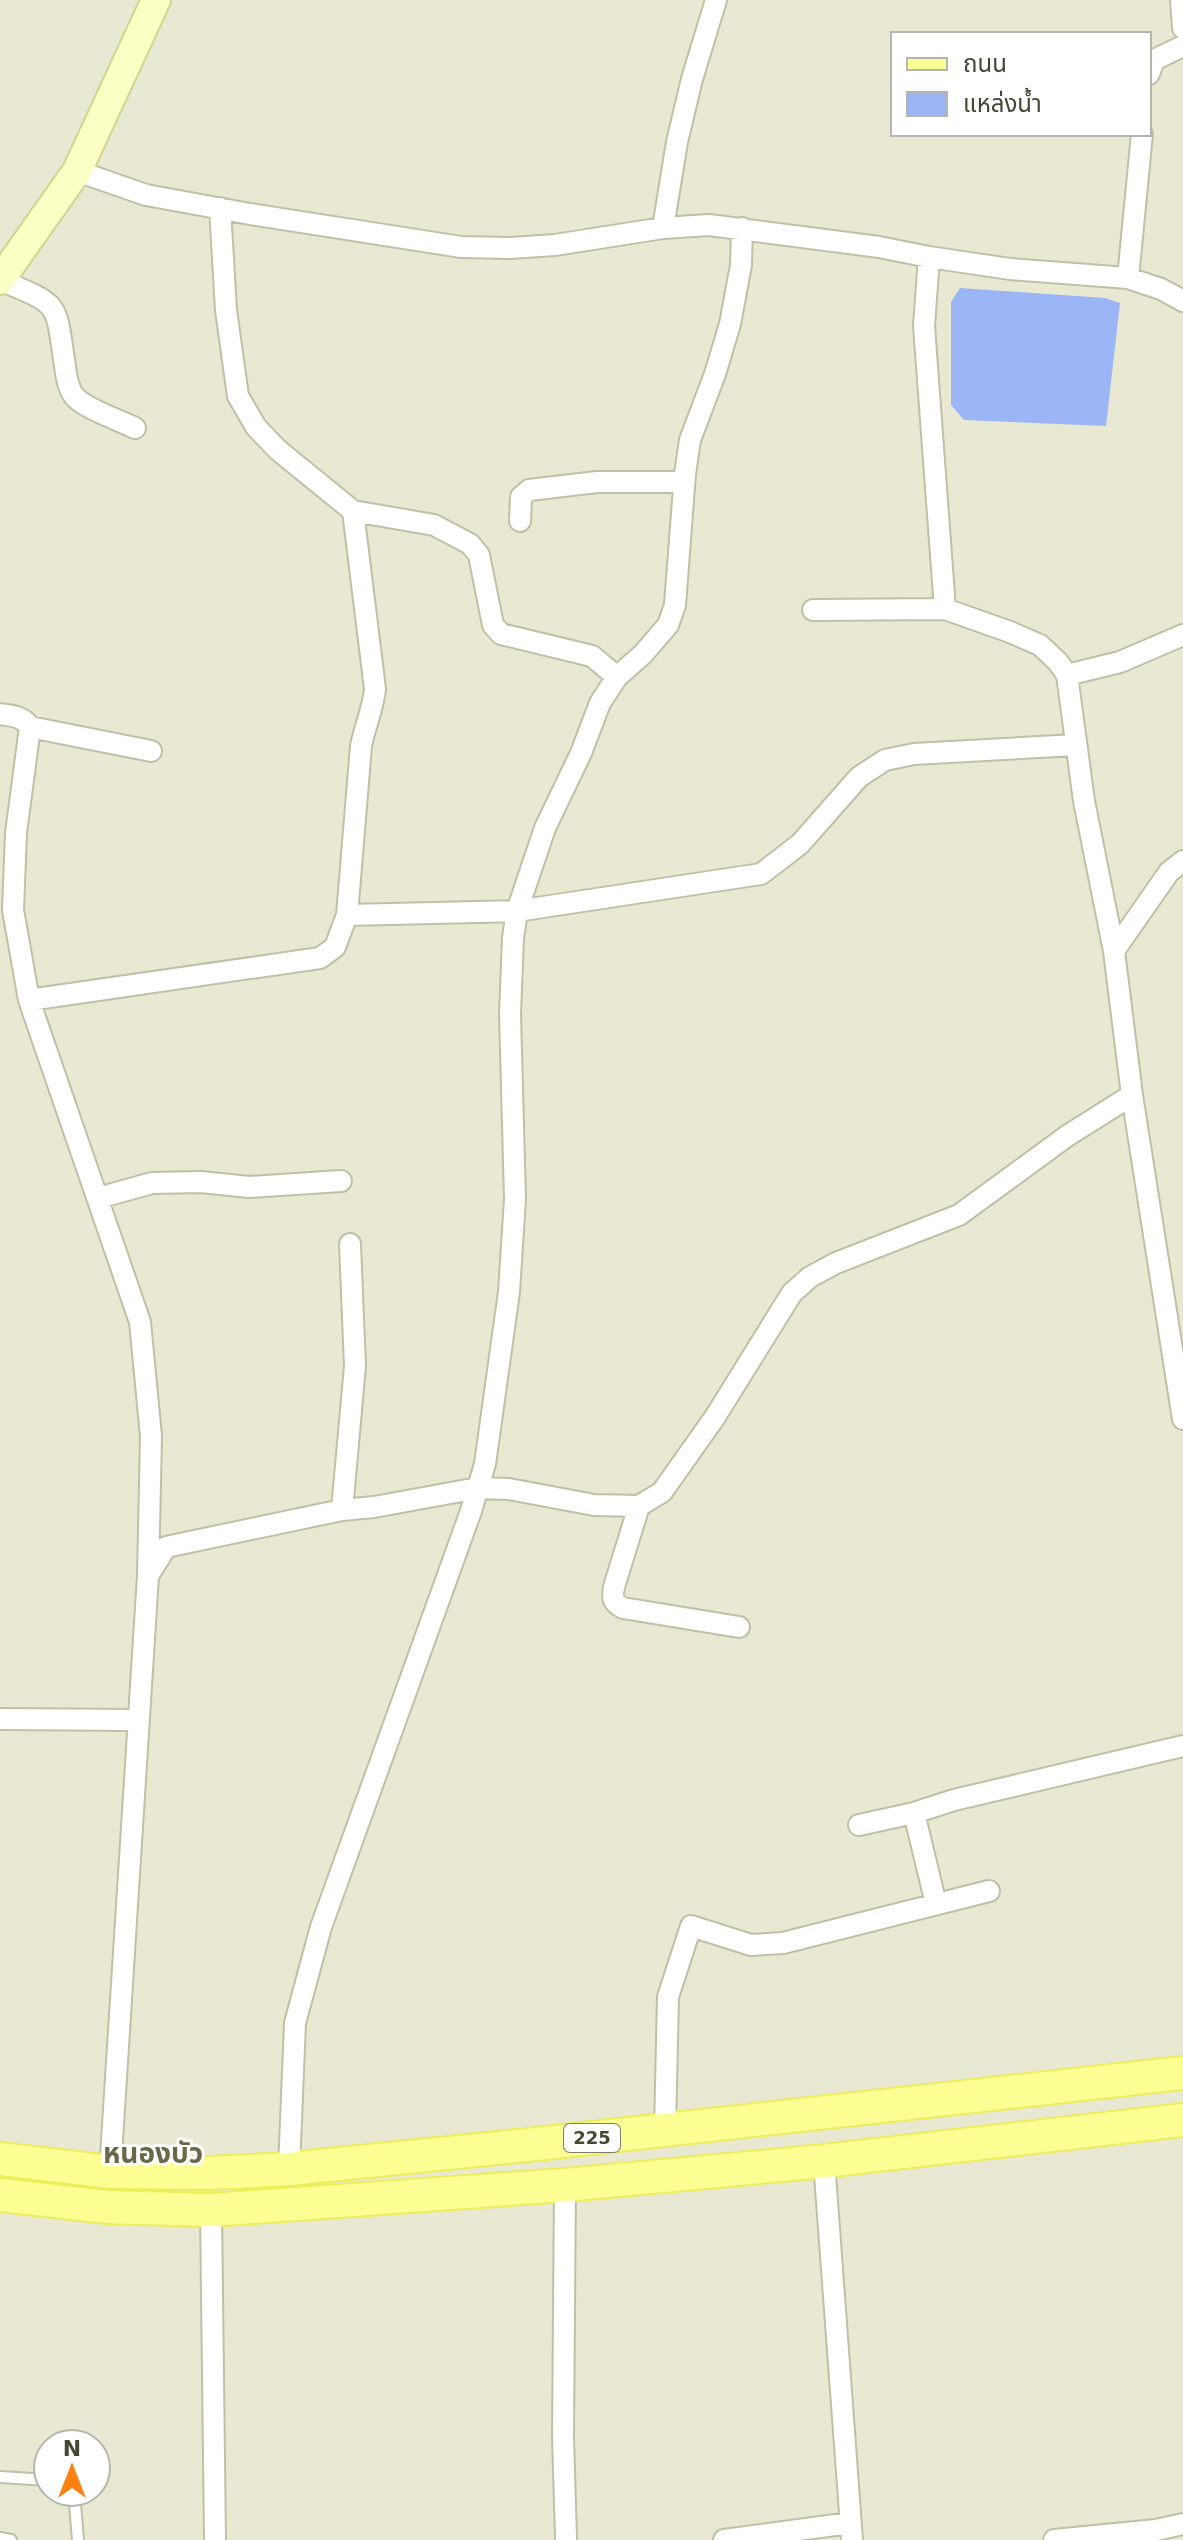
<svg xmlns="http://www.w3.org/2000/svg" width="1183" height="2540" viewBox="0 0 1183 2540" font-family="'DejaVu Sans','Noto Sans Thai',sans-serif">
  <rect width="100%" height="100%" fill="#f4f4e5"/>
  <path fill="#e9e9d3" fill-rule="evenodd" d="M0,0h1183v2540h-1183zM893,34h256v100h-256zM48,2444h48v48h-48z"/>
  <path fill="#9cb5f6" d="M960,288l145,10 15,5 -14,123 -142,-6 -13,-15v-103z"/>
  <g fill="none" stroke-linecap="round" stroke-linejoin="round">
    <g stroke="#c0c0a7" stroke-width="14">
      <path id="lane" d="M0,2477l48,3
        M74,2492l4,48
        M0,2538l11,2"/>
    </g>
    <g stroke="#c0c0a7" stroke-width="24">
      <path id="street" d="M1181,0l2,28
        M1149,74l5,-14 29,-14
        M77,171l69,24 104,19 211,33 49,1 45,-3 108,-17 46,-3 170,22 50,10 81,12 118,9 33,11 22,12
        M220,208l6,102 12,86 18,31 22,23 75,61 81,14 36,19 9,11 14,70 8,9 91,22 25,21
        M663,228l14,-86 15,-63 24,-79
        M929,257l-5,69 21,283
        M1128,278l14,-144
        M0,280c62,26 55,21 65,86 1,10 3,22 9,30 11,13 45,24 61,32
        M520,521l1,-24 8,-7 68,-8h87
        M813,610l132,-1 65,23 30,13 18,17 9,13 17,126 30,150 18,144 51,324
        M1067,675l53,-13 63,-27
        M0,714c12,2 23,2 30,13l-14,106 -3,77 16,90 111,322 11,114 -3,140
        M30,727l121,24
        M347,915l170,-4 244,-37 39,-30 59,-67 26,-17 29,-6 162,-9
        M1114,951l55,-79 14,-11
        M29,1000l291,-42 15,-11 12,-32 14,-169c4,-20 12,-37 14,-57l-22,-178
        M98,1198l54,-15 49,-1 48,5 92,-6
        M639,1506l-25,81c-2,11 -2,15 9,21l116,19
        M342,1510l13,-144 -5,-122
        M0,1719l137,1
        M914,1813l22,91
        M859,1825l55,-12 40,-13 229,-54
        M665,2130l3,-133 23,-71 60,19 32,-2 206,-52
        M824,2161l28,379
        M289,2169l6,-146 26,-96 150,-416 14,-47 24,-172 6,-93 -5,-185 3,-76 4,-27 28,-83 36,-75 19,-50 17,-26 26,-23 25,-29 7,-20 10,-131 5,-34 25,-66 15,-50 11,-59 1,-37
        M110,2172l38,-596 18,-29 176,-37 32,-3 104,-19 31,1 85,16 45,1 23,-14 53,-75 77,-124 18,-16 26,-14 123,-48 108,-79 65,-41
        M565,2185l-2,252 3,101
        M211,2210l4,330
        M724,2540l126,-17
        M1054,2540l102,-10 27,-6"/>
    </g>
    <g stroke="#d1d58f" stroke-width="32">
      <path id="secondary" d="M0,280l77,-109 79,-171"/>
    </g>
    <g stroke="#ebee5a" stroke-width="36">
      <path id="primary" d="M0,2159l110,13 99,1 80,-4 238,-24 656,-72
        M0,2195l107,12 104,3 354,-25 259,-24 359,-41"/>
    </g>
    <use href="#lane" stroke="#fff" stroke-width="10"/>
    <use href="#street" stroke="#fff" stroke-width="20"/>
    <use href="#secondary" stroke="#fbffc4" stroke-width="28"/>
    <use href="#primary" stroke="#fbff93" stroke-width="32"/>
  </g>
  <g text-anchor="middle" stroke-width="6" stroke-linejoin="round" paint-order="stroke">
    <rect fill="#fff" stroke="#7e7e71" stroke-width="2" x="564" y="2124" width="56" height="28" rx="6"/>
    <g font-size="18" font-weight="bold" fill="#474634">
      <text x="592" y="2144">225</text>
    </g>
    <g font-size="28" font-weight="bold" fill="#6b684a" stroke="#fff">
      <text x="153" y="2163">หนองบัว</text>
    </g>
  </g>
  <rect x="891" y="32" width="260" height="104" fill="#ffffff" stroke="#b5b5ae" stroke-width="2"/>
  <rect x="907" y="58" width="40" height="12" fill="#fbff93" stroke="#b5b5ae" stroke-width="2"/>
  <text x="963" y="72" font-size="24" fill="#474634">ถนน</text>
  <rect x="907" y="92" width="40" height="24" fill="#9cb5f6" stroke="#b5b5ae" stroke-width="2"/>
  <text x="963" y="112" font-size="24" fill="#474634">แหล่งน้ำ</text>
  <g transform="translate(72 2468)"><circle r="38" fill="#ffffff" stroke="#b5b5ae" stroke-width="2"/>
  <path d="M0-6L14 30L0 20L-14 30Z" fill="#ff8111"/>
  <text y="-12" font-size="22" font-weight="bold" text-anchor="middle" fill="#474634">N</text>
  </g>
</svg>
